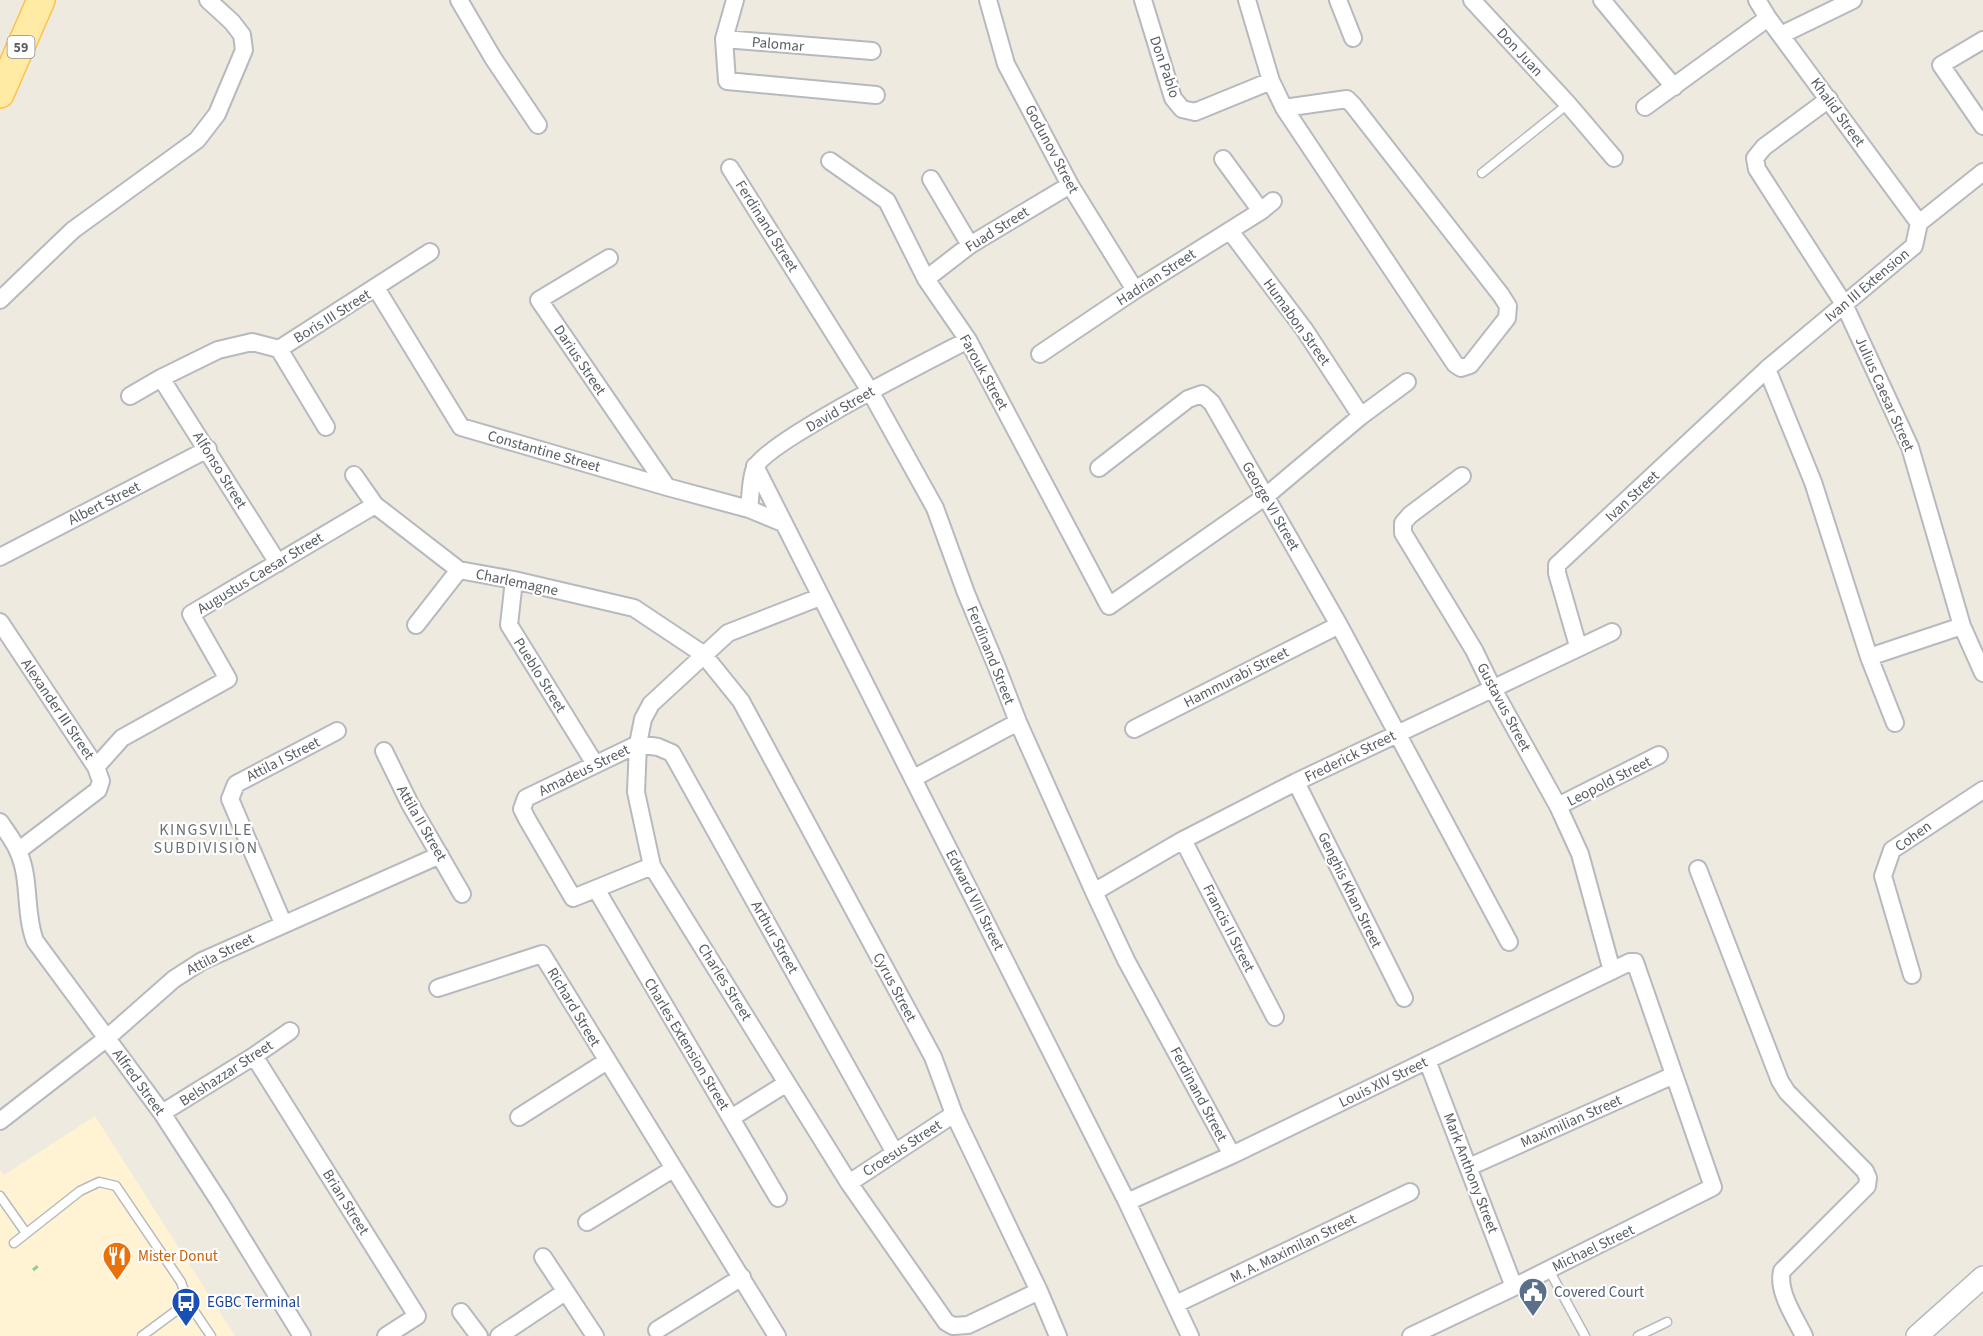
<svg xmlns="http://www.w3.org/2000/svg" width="1983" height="1336" viewBox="0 0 1983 1336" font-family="'Source Sans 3',sans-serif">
  <rect width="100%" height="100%" fill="#eeeae0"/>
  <path fill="#fff3d4" d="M95,1116l140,220h-235v-166l4,5z"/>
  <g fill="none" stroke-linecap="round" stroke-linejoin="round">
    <g stroke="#b6babf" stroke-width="11">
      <path id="service" d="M1482,173l86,-69
        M0,1196l26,37
        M14,1243l66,-52 19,-9 17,4 65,96 7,20 -46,34
        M1549,1270l36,66
        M188,1302l23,34
        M1638,1336l29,-14"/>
    </g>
    <g stroke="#b6babf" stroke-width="20">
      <path id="minor" d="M459,0l34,58 45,67
        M735,0l-11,39 148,12
        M988,0l18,64 64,121 65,105
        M1143,0l30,98 9,11 13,3 76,-31
        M1247,0l24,81 13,27 171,256 6,4 9,-3 37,-47 1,-12 -7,-11 -148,-190 -6,-6 -63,9
        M1338,0l15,38
        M1472,0l96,104 46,54
        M1602,0l72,87
        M1757,0l11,18 151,205
        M1781,35l72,-35
        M724,39l3,42 149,14
        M1983,40l-42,25 42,61
        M1829,99l-65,48 -9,11 2,11 87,135 66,143 52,179 21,47
        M1645,107l123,-89
        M1223,159l38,52
        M830,161l57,40 39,78 42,61 141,266 157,-110 95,-80 46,-34
        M730,168l140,223 65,117 31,85 30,72 22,57 76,170 32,68 106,195
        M931,179l39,66
        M1230,231l74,98 57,87
        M609,258l-70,42 128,187
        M926,279l44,-34 100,-60
        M376,288l85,139 206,60 82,22 34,14
        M0,300l73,-70 124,-90 20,-26 27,-64 -2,-15 -10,-13 -24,-22
        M279,349l47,78
        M1040,354l95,-64 126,-79 12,-10
        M1767,369l46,113 56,175 26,66
        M161,378l117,185
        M130,396l31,-18 57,-28 34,-8 27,7 151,-97
        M755,466l372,736 63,134
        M1099,468l89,-69 14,-5 10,9 127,222 170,317
        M354,475l21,30 84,65 55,10 120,28 69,46 38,47 192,356 21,57 85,177 19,45
        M1462,476l-52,39 -7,8v10l71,117 19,39 65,117 22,48 32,117
        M749,509c2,-13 1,-30 6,-41 10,-26 179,-110 213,-128
        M0,557l208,-108
        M514,580l-5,45 86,139
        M820,597l-92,36 -77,71 -8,15 -5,25 -2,48 16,74 197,317 97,139 7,4 15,-1 71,-34
        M0,622l96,145 5,14 -3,9 -80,61
        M416,625l43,-55
        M1578,646l-21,-73v-8l210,-196 147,-123 5,-23 64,-51
        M1869,657l93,-31
        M1134,729l205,-104
        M384,751l26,53 52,90
        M96,767l26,-29 106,-59 -37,-65 184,-109
        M914,778l104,-56
        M1296,782l108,216
        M1558,806l101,-51
        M0,822c6,9 14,19 18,29 13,28 6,61 17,90l127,172 57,88 83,135
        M1183,840l92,177
        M652,866l-79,32 -46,-79 -5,-10 4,-11 112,-54 20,3 14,6 223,400
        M1698,869l82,212 7,11 78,79 3,7 -1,8 -85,85c-5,21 13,46 22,65
        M596,889l182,309
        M1094,892l89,-52 113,-58 316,-150
        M283,923l-53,-124 6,-15 101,-53
        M1912,975l-29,-99 9,-26 91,-60
        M438,988l104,-34 235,382
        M254,1056l163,260 -31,20
        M1427,1060l87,227
        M162,1113l92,-57 36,-25
        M519,1117l88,-56
        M731,1118l56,-35
        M0,1121l107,-83 67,-59 28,-18 238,-106
        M1469,1167l205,-92
        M849,1183l105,-69
        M1127,1202l105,-47 398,-193h5l78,225 -199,100 -103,49
        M587,1222l86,-53
        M543,1257l52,79
        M1176,1304l234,-112
        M461,1312l18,24
        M657,1330l85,-53
        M499,1336l66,-44"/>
    </g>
    <g stroke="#b6babf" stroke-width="24">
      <path id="tertiary" d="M1917,1336l66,-59"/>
    </g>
    <g stroke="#fec249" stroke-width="30">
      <path id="primary" d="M0,94l41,-94"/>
    </g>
    <path stroke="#93ca9f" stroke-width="3" stroke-dasharray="6 3" stroke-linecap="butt" d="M33,1270l5,-4"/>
    <use href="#service" stroke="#fff" stroke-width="8"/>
    <use href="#minor" stroke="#fff" stroke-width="16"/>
    <use href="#tertiary" stroke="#fff" stroke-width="21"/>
    <use href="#primary" stroke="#ffeba4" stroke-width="27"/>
  </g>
  <defs>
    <g id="restaurant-pin" transform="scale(1.5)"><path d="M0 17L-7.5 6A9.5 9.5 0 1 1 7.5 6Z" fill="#e8710a" stroke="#fff"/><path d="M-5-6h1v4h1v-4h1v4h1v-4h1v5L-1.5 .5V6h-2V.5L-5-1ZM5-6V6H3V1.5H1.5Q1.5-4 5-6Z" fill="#fff"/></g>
    <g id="civic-pin" transform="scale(1.5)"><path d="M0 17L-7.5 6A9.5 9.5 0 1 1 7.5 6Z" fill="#5c6f8a" stroke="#fff"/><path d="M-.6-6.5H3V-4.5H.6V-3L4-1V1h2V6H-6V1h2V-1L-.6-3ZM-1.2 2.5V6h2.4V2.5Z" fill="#fff"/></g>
    <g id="bus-pin" transform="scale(1.5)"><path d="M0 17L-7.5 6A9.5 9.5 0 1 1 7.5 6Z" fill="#1a4fb4" stroke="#fff"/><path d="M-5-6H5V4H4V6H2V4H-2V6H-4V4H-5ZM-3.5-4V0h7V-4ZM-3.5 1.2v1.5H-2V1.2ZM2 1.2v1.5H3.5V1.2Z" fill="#fff"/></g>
  </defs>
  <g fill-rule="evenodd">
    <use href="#restaurant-pin" x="117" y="1256"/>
    <use href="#civic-pin" x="1533" y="1292"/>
    <use href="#bus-pin" x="186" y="1302"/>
  </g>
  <g text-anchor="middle" stroke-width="4.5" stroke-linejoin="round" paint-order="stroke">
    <rect fill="#fff" stroke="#8b8e92" stroke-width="1.5" x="7.5" y="36" width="27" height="22" rx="4.5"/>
    <g font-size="14" font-weight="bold" fill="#595e63">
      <text x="21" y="52">59</text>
    </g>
    <g font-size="15" fill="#595e63" stroke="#fff">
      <text transform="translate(778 44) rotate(5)" y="5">Palomar</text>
      <text transform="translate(1520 52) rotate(47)" y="5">Don Juan</text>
      <text transform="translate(1165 67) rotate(71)" y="5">Don Pablo</text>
      <text transform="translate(1838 112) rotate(54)" y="5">Khalid Street</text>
      <text transform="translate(1052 149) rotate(62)" y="5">Godunov Street</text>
      <text transform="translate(767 226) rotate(58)" y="5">Ferdinand Street</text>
      <text transform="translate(997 229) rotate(-32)" y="5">Fuad Street</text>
      <text transform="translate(1156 277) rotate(-33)" y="5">Hadrian Street</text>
      <text transform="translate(1867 285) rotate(-40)" y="5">Ivan III Extension</text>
      <text transform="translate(332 316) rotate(-32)" y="5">Boris III Street</text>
      <text transform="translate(1297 322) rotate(54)" y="5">Humabon Street</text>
      <text transform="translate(580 360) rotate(56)" y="5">Darius Street</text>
      <text transform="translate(984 372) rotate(61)" y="5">Farouk Street</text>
      <text transform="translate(1885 394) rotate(66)" y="5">Julius Caesar Street</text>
      <text transform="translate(840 409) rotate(-30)" y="5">David Street</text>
      <text transform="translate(544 451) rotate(16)" y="5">Constantine Street</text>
      <text transform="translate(220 470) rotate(58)" y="5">Alfonso Street</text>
      <text transform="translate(1632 496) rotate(-43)" y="5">Ivan Street</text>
      <text transform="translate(104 503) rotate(-27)" y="5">Albert Street</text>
      <text transform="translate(1271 506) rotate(60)" y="5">George VI Street</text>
      <text transform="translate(260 573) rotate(-31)" y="5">Augustus Caesar Street</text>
      <text transform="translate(517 582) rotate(12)" y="5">Charlemagne</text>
      <text transform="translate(991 655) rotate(68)" y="5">Ferdinand Street</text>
      <text transform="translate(540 675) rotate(58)" y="5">Pueblo Street</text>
      <text transform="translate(1236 677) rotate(-27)" y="5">Hammurabi Street</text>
      <text transform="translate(1504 707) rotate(62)" y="5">Gustavus Street</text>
      <text transform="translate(58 709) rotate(56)" y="5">Alexander III Street</text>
      <text transform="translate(1350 756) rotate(-26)" y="5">Frederick Street</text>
      <text transform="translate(283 759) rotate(-27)" y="5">Attila I Street</text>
      <text transform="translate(584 770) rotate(-26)" y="5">Amadeus Street</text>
      <text transform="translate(1609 781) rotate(-27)" y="5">Leopold Street</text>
      <text transform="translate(422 823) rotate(60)" y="5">Attila II Street</text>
      <text transform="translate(1913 836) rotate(-36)" y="5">Cohen</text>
      <text transform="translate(1350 890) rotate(64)" y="5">Genghis Khan Street</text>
      <text transform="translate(975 900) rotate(63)" y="5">Edward VIII Street</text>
      <text transform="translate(1229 928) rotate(63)" y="5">Francis II Street</text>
      <text transform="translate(775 937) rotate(61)" y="5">Arthur Street</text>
      <text transform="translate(220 954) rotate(-27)" y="5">Attila Street</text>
      <text transform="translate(725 982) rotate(58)" y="5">Charles Street</text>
      <text transform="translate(895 987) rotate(62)" y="5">Cyrus Street</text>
      <text transform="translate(574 1007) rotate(59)" y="5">Richard Street</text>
      <text transform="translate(687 1044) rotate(59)" y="5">Charles Extension Street</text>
      <text transform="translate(226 1073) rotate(-33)" y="5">Belshazzar Street</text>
      <text transform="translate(139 1082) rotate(54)" y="5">Alfred Street</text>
      <text transform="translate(1383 1082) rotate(-26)" y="5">Louis XIV Street</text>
      <text transform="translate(1199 1094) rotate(62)" y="5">Ferdinand Street</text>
      <text transform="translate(1571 1121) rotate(-24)" y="5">Maximilian Street</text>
      <text transform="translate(902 1148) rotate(-33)" y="5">Croesus Street</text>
      <text transform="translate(1471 1173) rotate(69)" y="5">Mark Anthony Street</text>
      <text transform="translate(346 1202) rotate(58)" y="5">Brian Street</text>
      <text transform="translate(1293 1248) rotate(-26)" y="5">M. A. Maximilan Street</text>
      <text transform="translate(1593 1248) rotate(-26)" y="5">Michael Street</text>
    </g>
    <g font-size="15" fill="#c56008" stroke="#fff" text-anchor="start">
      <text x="138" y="1261">Mister Donut</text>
    </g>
    <g font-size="15" fill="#4e5e75" stroke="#fff" text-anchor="start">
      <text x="1554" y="1297">Covered Court</text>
    </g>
    <g font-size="15" fill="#164399" stroke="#fff" text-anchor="start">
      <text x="207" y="1307">EGBC Terminal</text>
    </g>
    <g font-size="16" letter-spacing="1.5" fill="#6a7075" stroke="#fff">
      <text x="206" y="835">KINGSVILLE<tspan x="206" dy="18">SUBDIVISION</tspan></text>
    </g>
  </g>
</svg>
